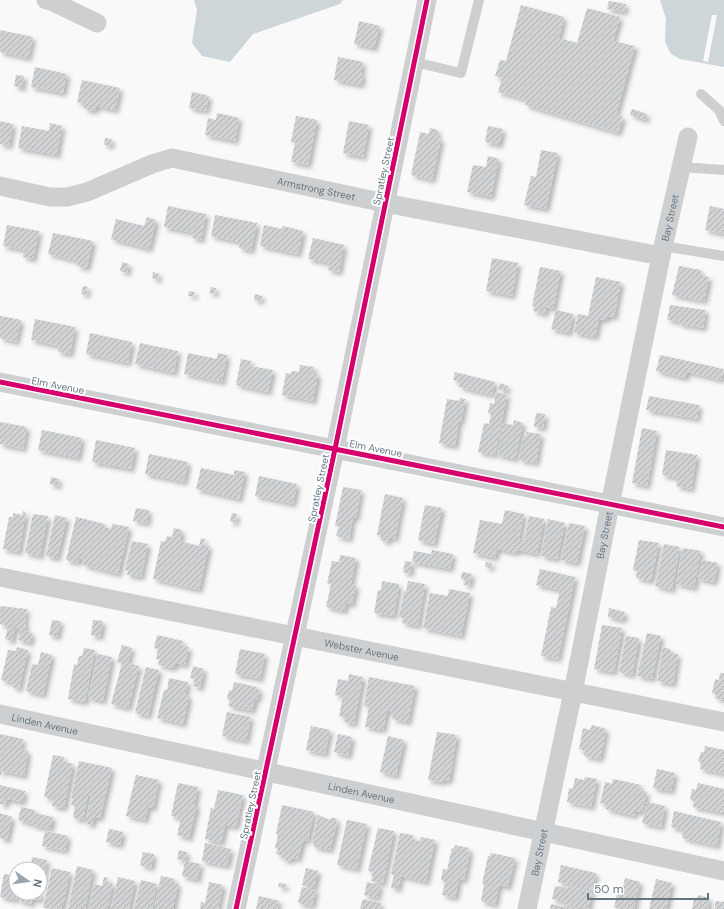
<svg xmlns="http://www.w3.org/2000/svg" width="724" height="909" viewBox="0 0 724 909" font-family="'DM Sans',sans-serif">
  <defs>
    <pattern id="building-hatch" width="6" height="6" patternUnits="userSpaceOnUse"><rect width="6" height="6" fill="#d0d2d3"/><path d="M-1 1l2-2M0 6l6-6M5 7l2-2" fill="none" stroke="#acafb1"/></pattern>
    <filter id="shadow"><feDropShadow dx="3.5" dy="3.5" stdDeviation="2" flood-color="#0004"/></filter>
  </defs>
  <rect width="100%" height="100%" fill="#f9f9f9"/>
  <path fill="#ced6d9" d="M194,0h149l-3,4 -87,30 -23,28 -28,-6 -10,-13 5,-33z
    M660,0h64v67l-44,-8 -9,-5 -6,-12 1,-23z"/>
  <path fill="#f9f9f9" d="M712,15h5l-9,47 -5,-1z"/>
  <path fill="url(#building-hatch)" filter="url(#shadow)" d="M609,1l17,3 -2,8 -17,-3z
    M521,5l43,12 -5,21 18,5 10,-35 33,9 -7,24 22,5 -19,69 7,2 -5,16 -93,-28 2,-5 -29,-8 4,-14 -7,-2 5,-16 6,1z
    M359,21l21,5 -6,22 -20,-4z
    M0,30l33,7 -5,21 -28,-6z
    M338,57l25,5 -2,12h2l-2,11 -27,-5z
    M35,67l32,7 -4,19 -32,-6z
    M16,75l8,1 -2,12 -8,-2z
    M82,80l38,8 -5,22 -19,-4 -1,5 -11,-2 1,-5 -8,-2z
    M192,92l17,4 -3,15 -17,-3z
    M632,109l15,5 -2,6 -15,-5z
    M217,113l22,5 -4,23 -30,-6 3,-17 8,2z
    M296,116l21,4 -9,45 -17,-3 4,-19 -4,-1z
    M0,121l13,3 -4,22 -9,-2z
    M349,121l20,4 -6,32 -20,-4z
    M50,123l12,3 -5,29 -39,-7 4,-22 27,5z
    M488,126l15,3 -4,16 -14,-3z
    M430,128l8,2 -1,8 4,1 -9,41 -21,-5 9,-43 9,2z
    M105,138l7,1 -2,7 -6,-1z
    M541,150l17,3 -12,56 -22,-4 7,-29 5,1z
    M488,156l11,3 -8,38 -24,-5 6,-27 13,2z
    M168,206l38,8 -5,26 -9,-2 1,-5 -29,-6z
    M710,206l14,3v25l-19,-4z
    M215,215l42,8 -6,28 -12,-3 1,-6 -29,-6z
    M147,217l9,3 -7,29 -38,-10 5,-20 28,7z
    M7,225l32,6 -6,28 -10,-2 1,-7 -21,-4z
    M264,225l18,4 1,-3 20,5 -5,23 -38,-8z
    M53,233l40,8 -6,27 -10,-2 1,-5 -30,-7z
    M313,238l31,7 -5,27 -11,-2 1,-7 -21,-4z
    M492,258l26,5 -6,33 -26,-5z
    M122,262l7,2 -2,9 -7,-2z
    M679,266l22,4 -1,5 9,2 -5,24 -32,-6z
    M540,267l21,4 -8,38 -7,-2 -1,7 -12,-3 1,-5h-2z
    M153,272l6,2 -1,6 -6,-2z
    M596,277l25,5 -7,35 -7,-1 -1,4 -7,-1 -4,18 -21,-4 4,-19 10,2z
    M83,286l5,1 -2,8 -5,-1z
    M211,287l5,1 -1,6 -6,-1z
    M189,291l6,1 -1,4h-6z
    M255,294l7,2 -1,5 -7,-1z
    M670,305l36,5 -3,18 -24,-4 1,-2 -13,-2z
    M556,310l17,4 -4,19 -18,-4z
    M0,316l21,4 -5,22 -16,-4z
    M35,319l40,8 -5,27 -12,-2 1,-6 -28,-6z
    M90,333l42,9 -4,21 -42,-9z
    M140,343l38,8 -4,22 -39,-9z
    M188,353l29,6 1,-6 9,2 -5,27 -38,-8z
    M660,355l64,14 -3,11 -34,-8 -2,6 -29,-7z
    M241,359l10,2 -1,5 23,4 -5,22 -32,-7z
    M300,365l14,2 -1,6 5,1 -5,27 -31,-6 4,-22 5,1 1,-3 7,1z
    M455,372l40,10 -3,13 -33,-8 1,-5 -7,-2z
    M500,383l8,3 -2,5 -8,-2z
    M496,392l11,3 -12,60 -17,-3 6,-29 5,1 2,-10 -3,-1 2,-10 4,1z
    M649,396l50,9 -2,14 -51,-9z
    M460,398l5,1 -4,23 -2,-1 -4,25 -16,-3 8,-44 12,2z
    M536,413l9,1 -2,14 -9,-1z
    M514,420l9,3 -8,36 -18,-4 6,-32 10,2z
    M0,422l27,5 -4,22 -23,-5z
    M642,428l15,3 -10,55 -15,-3z
    M42,430l40,8 -4,20 -40,-8z
    M527,432l14,2 -5,29 -17,-3 4,-24h3z
    M96,440l39,8 -4,21 -39,-7z
    M666,450l31,5 -6,34 -15,-3 2,-8 -16,-3z
    M149,454l39,8 -4,20 -39,-8z
    M201,468l33,7v-5l11,2 -6,27 -43,-10z
    M259,476l38,8 -4,20 -38,-8z
    M51,477l8,2 -1,7 -8,-2z
    M343,487l18,3 -5,28 -3,-1 -4,22 -13,-3 3,-10h-4z
    M385,494l18,4 -8,41 -6,-2v5l-8,-2v-4l-4,-1z
    M425,505l17,3 -8,36 -16,-4z
    M136,508l13,2 -2,13 -14,-2z
    M505,510l19,4 -5,25 5,1 5,-24 15,3 -7,35 -20,-4 -1,3 -19,-4 -2,9 -22,-5 7,-33 22,4z
    M23,511l3,1 -7,40 -16,-3 6,-32h4v-4l9,2z
    M232,513l5,1 -2,9 -5,-2z
    M33,514l15,2 -8,40 -15,-3z
    M55,515l12,3 -10,40 -11,-2z
    M76,517l29,7 -1,3 7,2 1,-5 17,3 -11,47 -35,-9 1,-5 -5,-2 -1,5 -12,-3z
    M548,519l17,4 -8,36 -16,-3z
    M569,523l16,3 -8,37 -16,-3z
    M174,528l8,2 -2,11 19,5 2,-8 4,1 -2,5 6,2 -10,44 -46,-11 8,-38 4,1 2,-6 5,1z
    M639,540l20,3 -8,38 -15,-3 1,-7 -4,-1z
    M132,541l16,3 -7,33 -14,-2 1,-4 -3,-1z
    M664,544l16,3 -8,43 -17,-4z
    M683,548l18,3 -7,37 -18,-4z
    M432,550l21,4 -3,15 -38,-7 2,-11 17,3z
    M340,555l16,3 -5,26 5,1 -4,19 -6,-1 -2,8 -18,-4 5,-23 -4,-1 5,-22 7,1z
    M702,560l16,3 -4,19 -16,-3z
    M405,561l7,1 -2,12 -7,-2z
    M486,562l6,1 -1,5 -6,-1z
    M540,569l35,8 -17,82 -17,-3 10,-49 5,1 4,-18 -24,-5z
    M462,572l10,2 -3,12 -5,-1 1,-5 -4,-1z
    M382,581l17,3 -5,32 -20,-3 4,-23 3,1z
    M408,581l17,3 -7,42 -16,-3 1,-5 -4,-1 5,-26 2,1z
    M449,589l21,4 -9,43 -38,-8 7,-35 18,3z
    M0,606l27,3 -2,10 1,12 6,2 -2,10 -12,-3 3,-10 -6,-2 -3,13 -7,-2 3,-13 -8,-2z
    M609,608l16,4 -2,8 -15,-3z
    M52,620l9,1 -4,16 -8,-2z
    M93,620l10,1 -3,16 -9,-2z
    M602,625l20,3 -8,44 -20,-3z
    M647,633l14,3 -9,43 -15,-3z
    M157,635l26,6 -1,5 7,1 -4,18 -10,-2 -1,5 -16,-3 2,-6h-4l2,-10 -4,-1z
    M626,636l13,2 -7,37 -13,-3z
    M122,645l10,3 -4,15 11,3 -11,42 -17,-4 11,-41 -5,-1z
    M17,647l11,3 -9,39 -7,-2 1,-4 -12,-3 7,-30 8,1z
    M663,647l7,2v4l8,1 -5,30 -16,-3z
    M84,648l11,2 -10,52 -17,-3 6,-35 3,1 2,-9h3z
    M240,649l25,5 -5,25 -25,-5z
    M41,652l11,3 -9,40 -17,-4 6,-27 6,1z
    M98,654l14,3 -9,44 -15,-3z
    M193,666l11,3 -4,19 -7,-2 2,-7 -5,-1z
    M146,667l13,3 -11,46 -13,-3z
    M720,673h4v27l-9,-2 1,-4 -4,-1 3,-14 4,1z
    M349,674l14,3 -9,47 -10,-2 1,-5 -6,-1 4,-20 -8,-1 3,-16 10,2z
    M369,677l46,9 -7,36 -16,-3 2,-7 -7,-2 -4,20 -18,-3 4,-20 -5,-1z
    M169,678l19,4 -3,13 4,1 -6,28 -26,-6 7,-28h3z
    M234,682l23,5v2l3,1 -3,10 -2,-1 -3,12 -24,-5 2,-6 -3,-1 2,-9 3,1z
    M227,712l24,5 -5,24 -24,-5z
    M592,725l14,4 -6,30 -16,-3 1,-5 -6,-2 4,-21 7,2z
    M311,726l19,4 -5,24 -19,-4z
    M437,732l20,3 -8,46 -6,-1 -1,2 -14,-2z
    M0,734l23,5 -2,10 7,2 -4,25 -22,-5 -1,5 -1,-1z
    M338,734l14,3 -4,19 -14,-4z
    M388,736l16,4 -8,36 -16,-4z
    M705,746l19,4v24l-24,-5 1,-7h-3l3,-10h3z
    M53,755l11,2 -1,4 10,3 -9,44 -12,-2 1,-7 -9,-2z
    M79,761l33,7 -12,50 -6,-1 -2,8 -7,-2 6,-27 -3,-1 -5,25 -10,-2 2,-12 -4,-1 2,-7h-2z
    M657,769l18,4 -4,18 -18,-3z
    M136,775l23,5 -6,28 -5,-1 -3,13 -19,-4z
    M585,777l12,2 -6,28 -24,-5 2,-14 4,1 2,-11 9,2z
    M613,779l28,6 -2,5 8,2 -5,20 -7,-1 -1,5 -28,-7 1,-4 -7,-2 5,-21 7,2z
    M178,783l20,4 -4,18h3l-8,33 -12,-3 4,-17 -10,-2z
    M698,783l26,6v24l-31,-6 1,-6 -4,-1 2,-11 4,1z
    M0,785l25,6 -3,11 -15,-3 -2,6 -5,-1z
    M218,790l25,5 -7,32 -11,-2 -4,18 -16,-4 6,-31 3,1z
    M647,802l18,4 -4,21 -19,-4z
    M282,805l32,7 -6,29 -5,-1 -5,19 -7,-1 -1,3 -8,-2 1,-3 -7,-2 2,-5 -3,-1 3,-13 -2,-1z
    M21,807l14,3 -3,14 -14,-4z
    M674,811l47,11 -4,24 -35,-8 2,-8 -13,-3z
    M0,813l12,4 -5,23 -7,-2z
    M35,813l18,4 -3,12 -18,-4z
    M318,815l12,5 1,-2h6l-1,5h1l-7,27 -16,-3v-3l-2,-1z
    M347,820l20,4 -10,45 -20,-4z
    M378,828l16,3 -11,52 -12,-2 2,-9 -5,-1z
    M109,829l14,3 -3,13 -14,-3z
    M45,831l23,5 -3,15 -23,-5z
    M400,833l13,2 -1,4 8,2 1,-4 14,3 -9,42 -25,-6 -3,13 -7,-1 3,-13 -3,-1z
    M205,843l26,6 -4,17 -25,-5z
    M455,845l14,3 -1,4h2l-6,28 -5,-1 -4,19 -13,-3 3,-13 -4,-2 2,-11 4,1 5,-22 2,1z
    M179,850l8,2 -2,9 -8,-2z
    M143,852l11,2 -3,14 -11,-3z
    M491,853l24,5 -7,29 -9,-2 -4,20 -14,-4 3,-17h-2l6,-28h2z
    M32,857l15,3 -7,40 -8,-1 -1,5 -12,-3 1,-8h20v-24h-14l1,-7 4,1z
    M185,861l16,3 -4,16 -15,-4z
    M561,865l35,8 -4,17 -34,-8z
    M77,866l16,4 -8,39h-17z
    M52,868l18,4 -7,33h-1l-1,4 -18,-1z
    M306,868l12,3 -4,17 -12,-3z
    M4,874l12,2v17h2l-2,7 -16,-3z
    M161,876l14,3 -1,4 4,1 -5,25h-19z
    M104,877l4,1 -1,4 6,2 -6,25h-18l5,-25 8,2z
    M118,877l17,4 -6,28h-18z
    M625,878l15,4 -6,27h-16l-4,-2 5,-21 4,1z
    M656,879l16,4 -6,26h-17z
    M141,880l16,4 -5,25h-18z
    M209,882l14,3 -5,24h-18l1,-7 4,1z
    M367,882l13,3 -3,13 -13,-3z
    M279,883l7,1 -1,4 -7,-1z
    M555,886l13,2v-2l24,6 -4,17 -24,-5 1,-2 -13,-3z
    M302,887l14,3 -4,16 -14,-3z
    M698,895l11,3 -1,11h-16l2,-10 3,1z
    M259,896l20,5 -2,8h-21z
    M363,899l18,4 -1,6h-20z
    M716,901l8,1v7h-10z
    M551,904l13,3v-2l14,4h-28z"/>
  <g fill="none" stroke-linecap="round" stroke-linejoin="round">
    <path stroke="#cecfd0" stroke-width="10" d="M414,62l47,11 18,-73
      M701,94l18,16 5,11
      M681,167l43,3
      M663,246l61,10"/>
    <g stroke="#cecfd0" stroke-width="19">
      <path d="M46,0l5,1 46,22"/>
      <path id="s1" d="M0,186l50,11h17l20,-5 65,-28 20,-6 213,45 276,53"/>
      <path d="M0,382l724,145"/>
      <path id="s2" d="M0,577l724,145"/>
      <path id="s3" d="M0,714l724,157"/>
      <path d="M236,909l99,-460 92,-449"/>
      <path id="s4" d="M527,909l46,-217 37,-187 51,-249 27,-119"/>
    </g>
    <g stroke="#fff" stroke-width="8">
      <path id="cycleway" d="M0,382l724,145
        M236,909l99,-460 92,-449"/>
    </g>
    <use href="#cycleway" stroke="#d6006c" stroke-width="5"/>
  </g>
  <g text-anchor="middle" stroke-width="4" stroke-linejoin="round" paint-order="stroke">
    <g font-size="10" fill="#657683" stroke="#fff">
      <text transform="translate(383 171) rotate(-78)" y="4">Spratley Street</text>
      <text dy="4" stroke="none"><textPath href="#s1" startOffset="328">Armstrong Street</textPath></text>
      <text dy="4" stroke="none"><textPath href="#s4" startOffset="706">Bay Street</textPath></text>
      <text transform="translate(58 385) rotate(11)" y="4">Elm Avenue</text>
      <text transform="translate(376 448) rotate(11)" y="4">Elm Avenue</text>
      <text transform="translate(318 488) rotate(-78)" y="4">Spratley Street</text>
      <text dy="4" stroke="none"><textPath href="#s4" startOffset="382">Bay Street</textPath></text>
      <text dy="4" stroke="none"><textPath href="#s2" startOffset="369">Webster Avenue</textPath></text>
      <text dy="4" stroke="none"><textPath href="#s3" startOffset="46">Linden Avenue</textPath></text>
      <text dy="4" stroke="none"><textPath href="#s3" startOffset="370">Linden Avenue</textPath></text>
      <text transform="translate(250 805) rotate(-78)" y="4">Spratley Street</text>
      <text dy="4" stroke="none"><textPath href="#s4" startOffset="58">Bay Street</textPath></text>
    </g>
  </g>
  <g transform="translate(28 881) rotate(103)"><circle r="19" fill="#ffffff" stroke="#c1c8cd"/>
  <path d="M0-3L7 15L0 10L-7 15Z" fill="#99a4ac"/>
  <text y="-6" font-size="11" font-weight="bold" text-anchor="middle" fill="#657683">N</text>
  </g>
  <path d="M588 893v6h120v-6" fill="none" stroke="#657683" stroke-width="2"/>
  <text x="594" y="893" font-size="12" fill="#657683" stroke="#ffffff" stroke-width="3" paint-order="stroke">50 m</text>
</svg>
